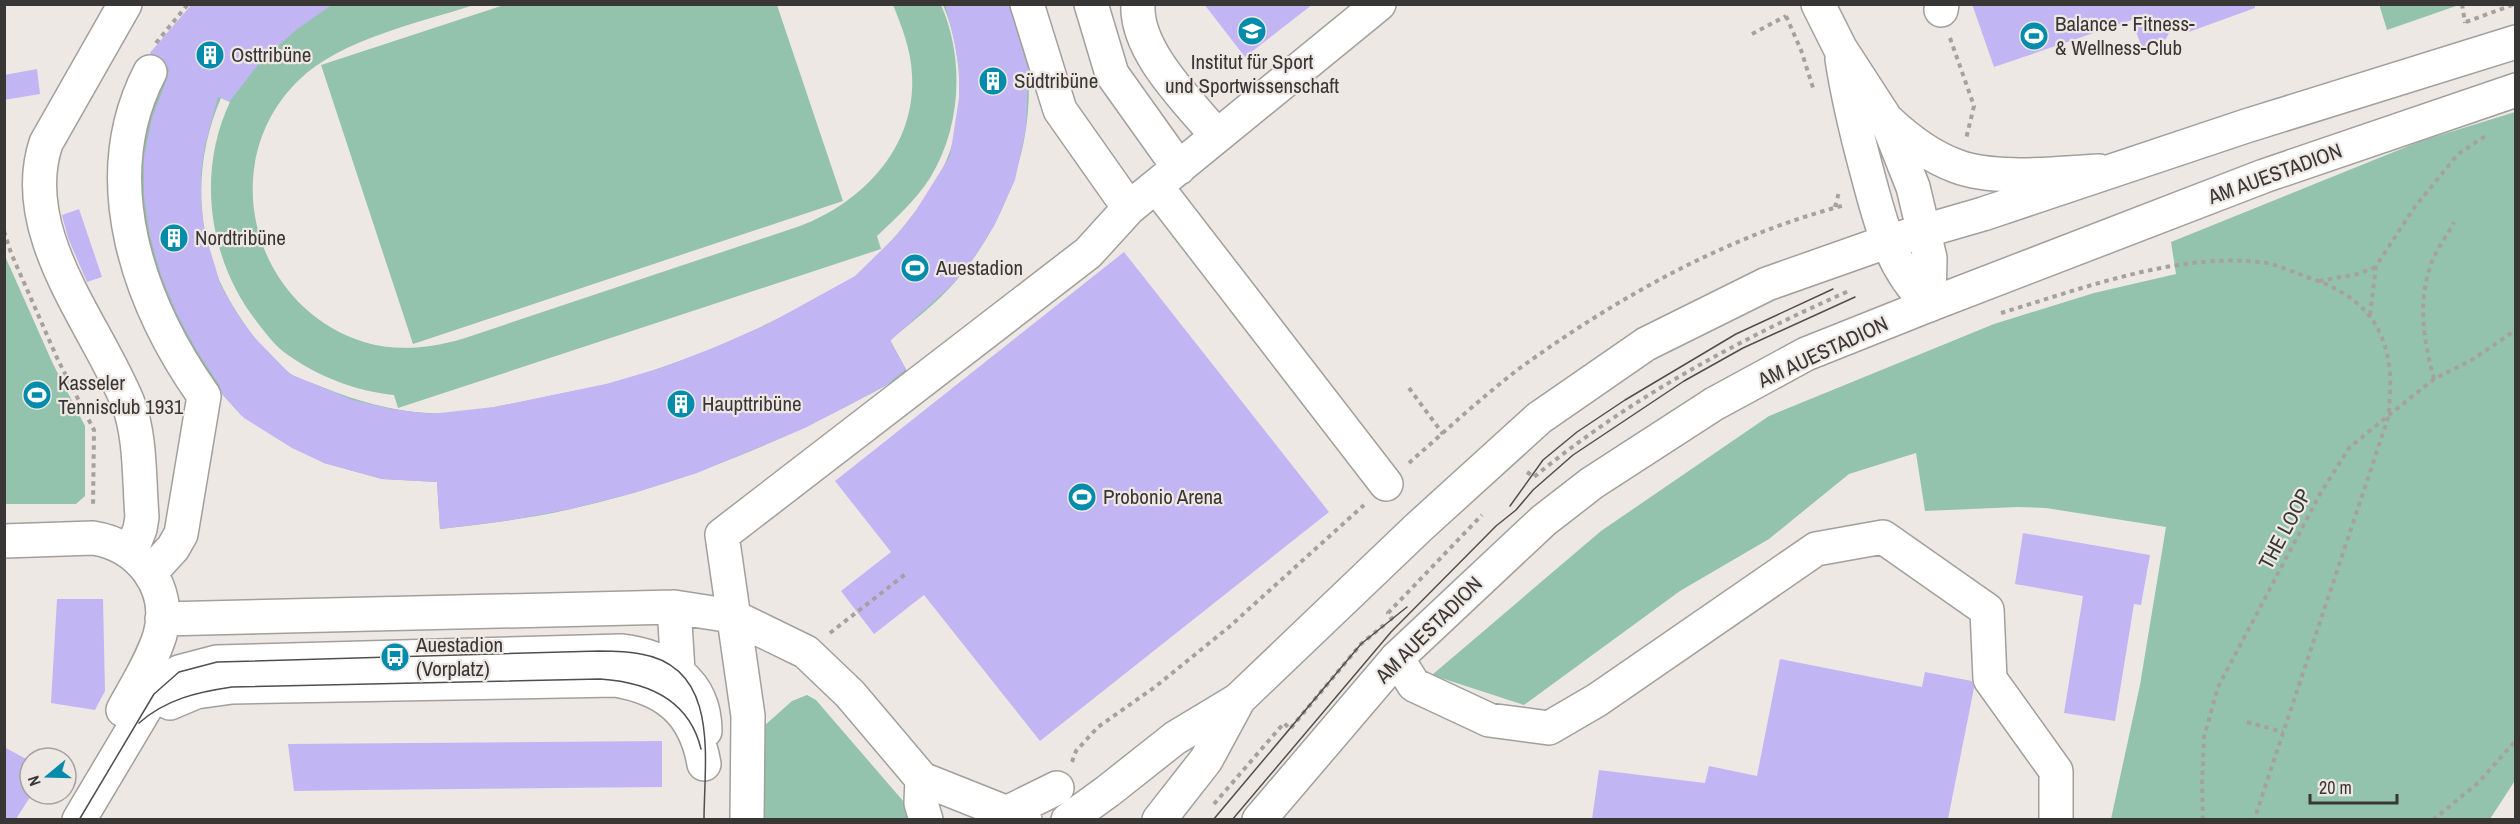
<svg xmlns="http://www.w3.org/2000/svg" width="2520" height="824" viewBox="0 0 2520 824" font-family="'Archivo Narrow',sans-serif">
  <rect width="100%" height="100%" fill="#eee8e4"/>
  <path fill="#94c3ad" d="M337,4l137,1c-55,18 -133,34 -175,75 -85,82 -47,227 65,262 33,10 66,6 98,-3l338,-113c63,-24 116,-79 112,-151 -1,-25 -10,-48 -19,-70h48c24,54 20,123 -11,173 -14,22 -34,40 -53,58l4,13 -483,159 -4,-13c-38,-4 -75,-18 -106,-40 -12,-8 -22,-21 -31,-33 -48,-61 -61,-149 -27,-220l-9,-4c-25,58 -26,119 -4,177 13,32 48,83 77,101 9,5 19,7 28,11 35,14 69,24 106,26 34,2 70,-7 103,-13 25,-6 52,-10 77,-16 65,-18 127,-43 187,-74 20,-11 45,-21 63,-36 33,-29 80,-84 93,-126 14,-43 10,-102 -8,-143h74c3,17 8,35 10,53 10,81 -20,164 -72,224 -19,22 -43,40 -65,58l18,33c-107,61 -217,109 -337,136 -44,10 -87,15 -131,20l-3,-47 -55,-3 -58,-16 -83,-48 -37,-41 -52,-96 -15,-101 18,-94 8,-21 -13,-9 42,-48h141l-2,1z
    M2379,4h80v1l-72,25z
    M504,5h273l66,196 -430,143 -92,-279z
    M2515,112l1,667 -26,40h-379l29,-134 26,-158 -120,-19 -28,-1 -93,4 -9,-58 -67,21 -80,65 -89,52 -156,114 -92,-30 169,-144 168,-115 225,-92 100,-31 82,-19 -5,-32 250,-101z
    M5,256l48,108 32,62v70l-9,8h-71z
    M807,695l9,5 94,109 3,11h-161l2,-85 38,-34z"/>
  <path fill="#c2b5f4" d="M192,4h141l-37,26 -36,32 -30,39 -12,-4 -13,48 -4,28v29l3,28 17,56 15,26 17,24 37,38 63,26 38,9 40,5 63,-7 112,-23 55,-16 52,-20 53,-23 89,-49 41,-40 19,-24 35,-56 9,-58v-29l-5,-29 -9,-36h64l19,65 -2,59 -11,52 -21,46 -19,30 -21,27 -64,58 16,28 -21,17 -80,42 -108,45 -63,20 -64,16 -65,12 -65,8 -3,-47 -55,-3 -58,-16 -32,-15 -48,-30 -23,-25 -1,-7 -23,-35 -20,-37 -16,-39 -11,-39 -6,-40v-39l8,-39 15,-39 2,-9 -5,-10 -14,-7z
    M1204,4h109l-68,53z
    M1972,4h283v4l-69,25 -14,-6 -6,12 -24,9 -10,-28 -138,47z
    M37,69l3,25 -36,6v-25z
    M79,209l23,68 -15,5 -19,-44 -6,-23z
    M1124,252l205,260 -289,229 -116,-146 -50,39 -33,-43 50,-39 -56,-71z
    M2023,533l127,22 -9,50 -7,-1 -19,117 -51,-8 19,-117 -68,-12z
    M57,599h46l2,92 -10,19 -44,-7z
    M1780,659l142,28 3,-15 47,9 2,7 -26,131h-356l7,-49 106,13 4,-17 48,10z
    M662,741v46l-299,3 -69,1 -6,-47z
    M4,747l26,14v36l-14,22h-12z"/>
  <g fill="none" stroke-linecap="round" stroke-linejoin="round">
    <g stroke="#a39f9b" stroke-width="36">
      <path id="minor" d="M125,4l-79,139c-30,90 50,181 82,260 13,33 11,79 14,114l-2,12 -9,23
        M1027,4l33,106 69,98
        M1091,4l21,70 67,94
        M1138,4c-3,47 51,98 79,132
        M1818,4l22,44 46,71 27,68 17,71 -1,47
        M1941,10l1,-6
        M1842,59c6,39 15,76 25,113 14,52 23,94 62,133
        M150,72c-56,108 -11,232 54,324l-23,138 -8,14 -22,24
        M1887,120c21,20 42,36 69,46 39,15 102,7 143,5
        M1156,186l230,298
        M4,541l89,-3c46,7 80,49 67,97 -8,26 -24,51 -37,75
        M674,607l4,64
        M162,619l512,-12 58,9 74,36 44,42 72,85 103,41
        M1397,658l17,27 75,35 60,8 48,-28 219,-151 67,-12 104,73 3,69 66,92v49
        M134,700l20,-6 25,-22 38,-10 404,-11c45,5 84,30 84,80
        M922,779l-1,24 5,17
        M994,819l63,-31
        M79,820l75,-126 16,9 26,-11 36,-5 384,-7c50,9 79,32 88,84
        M747,820l1,-104 -26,-181 366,-282 41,-45 250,-204"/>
    </g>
    <g stroke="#a39f9b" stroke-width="36">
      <path id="major" d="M1068,820l40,-29 67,-53 63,-38
        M1159,820l47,-60 33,-61 180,-172 120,-109 107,-74 121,-60 119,-42 97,-28 263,-88 270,-84
        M1259,820l138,-162 146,-137 49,-38 122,-79 92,-50 123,-49 335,-129 252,-86"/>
    </g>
    <path stroke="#a6a19e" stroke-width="4" stroke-dasharray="4.5 4.5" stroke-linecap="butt" d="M2462,4l3,19
      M1786,16l15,34 13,41
      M2466,22l49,-18
      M1752,34l34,-18
      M1950,38l24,68 -8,33
      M156,43l32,-39
      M1835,207l4,-15
      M4,231l7,22 47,107 36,70 -1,78
      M2319,281l39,-7 18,-7
      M2001,313c80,-24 174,-60 258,-51 16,1 33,10 48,15 49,16 79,43 83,97 1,13 -1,28 -1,41l-135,405
      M2370,315l6,-49 38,-58 44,-54 29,-19
      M2434,379c-11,-40 -17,-80 -1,-120 6,-13 15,-25 21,-37
      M1409,388l34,46
      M1409,463c36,-32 73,-66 111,-95 98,-71 207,-132 325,-163
      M1527,472l7,5c96,-79 204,-137 317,-187
      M1390,620l2,-2 -4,-5 94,-98
      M830,633l77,-60
      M2247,722l36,10
      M1072,762l4,-11 22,-24 57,-40 74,-60 135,-122
      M1214,804l70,-81 6,6 71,-85 23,-19
      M2203,820l-1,-36 2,-47 14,-50 102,-193 29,-46 40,-33 45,-36 36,-18 46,-31
      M2433,820l46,-38 37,-42"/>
    <use href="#minor" stroke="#fff" stroke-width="33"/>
    <use href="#major" stroke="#fff" stroke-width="33"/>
    <path stroke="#514e4d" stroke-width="1.5" d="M1510,506l33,-46 34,-28 48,-32 111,-66 97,-45
      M139,723c27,-24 59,-31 93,-36l368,-8c46,3 89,20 101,70
      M79,820l75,-126 25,-22 38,-10 382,-11c14,0 28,0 42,3 80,14 63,107 63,166
      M1213,820l148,-176 46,-37
      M1232,820l159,-188 105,-106 20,-16 17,-20 40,-35 111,-74 59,-33 112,-51"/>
  </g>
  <defs>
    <g id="university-disc" transform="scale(1.5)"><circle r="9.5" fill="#018cab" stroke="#eee8e4"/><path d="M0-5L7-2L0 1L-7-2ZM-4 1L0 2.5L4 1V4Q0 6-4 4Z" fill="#fff"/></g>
    <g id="stadium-disc" transform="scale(1.5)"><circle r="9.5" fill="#018cab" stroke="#eee8e4"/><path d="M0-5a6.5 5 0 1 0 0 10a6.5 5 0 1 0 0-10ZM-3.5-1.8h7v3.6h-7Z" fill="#fff"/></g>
    <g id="building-disc" transform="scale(1.5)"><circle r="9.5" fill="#018cab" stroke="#eee8e4"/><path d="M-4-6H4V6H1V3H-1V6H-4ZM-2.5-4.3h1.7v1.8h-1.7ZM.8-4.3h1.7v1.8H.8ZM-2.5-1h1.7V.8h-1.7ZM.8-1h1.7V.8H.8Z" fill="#fff"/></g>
    <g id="bus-disc" transform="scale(1.5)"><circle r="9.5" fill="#018cab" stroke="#eee8e4"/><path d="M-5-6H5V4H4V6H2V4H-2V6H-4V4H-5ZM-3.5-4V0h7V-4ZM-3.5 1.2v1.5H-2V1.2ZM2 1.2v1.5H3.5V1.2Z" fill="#fff"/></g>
  </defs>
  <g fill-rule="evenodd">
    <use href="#university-disc" x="1252" y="31"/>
    <use href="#stadium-disc" x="2034" y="36"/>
    <use href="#building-disc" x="210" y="55"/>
    <use href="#building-disc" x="993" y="81"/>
    <use href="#building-disc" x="174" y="238"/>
    <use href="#stadium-disc" x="915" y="268"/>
    <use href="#stadium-disc" x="37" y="395"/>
    <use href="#building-disc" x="681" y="404"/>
    <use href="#stadium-disc" x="1082" y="497"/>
    <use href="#bus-disc" x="395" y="657"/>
  </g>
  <g text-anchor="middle" stroke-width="4.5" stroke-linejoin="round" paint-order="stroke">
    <g font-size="21" fill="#393736" stroke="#eee8e4" text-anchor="start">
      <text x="2055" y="31">Balance - Fitness-<tspan x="2055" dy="24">&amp; Wellness-Club</tspan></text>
      <text x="231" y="62">Osttribüne</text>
      <text x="1252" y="69" text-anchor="middle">Institut für Sport<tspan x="1252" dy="24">und Sportwissenschaft</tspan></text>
      <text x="1014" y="88">Südtribüne</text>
      <text x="195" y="245">Nordtribüne</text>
      <text x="936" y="275">Auestadion</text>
      <text x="58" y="390">Kasseler<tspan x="58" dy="24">Tennisclub 1931</tspan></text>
      <text x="702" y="411">Haupttribüne</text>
      <text x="1103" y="504">Probonio Arena</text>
      <text x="416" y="652">Auestadion<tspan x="416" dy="24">(Vorplatz)</tspan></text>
    </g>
    <g font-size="21" fill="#393736" stroke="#eee8e4">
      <text transform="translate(2275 174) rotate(-20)" y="7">AM AUESTADION</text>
      <text transform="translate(1823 352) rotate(-25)" y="7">AM AUESTADION</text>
      <text transform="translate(2285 529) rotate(-62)" y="7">THE LOOP</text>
      <text transform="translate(1429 630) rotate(-45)" y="7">AM AUESTADION</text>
    </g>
  </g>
  <rect width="2520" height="824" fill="none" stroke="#393736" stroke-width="12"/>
  <g transform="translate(48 776) rotate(251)"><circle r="28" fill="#eee8e4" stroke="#a6a19e" stroke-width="1.5"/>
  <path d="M0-4.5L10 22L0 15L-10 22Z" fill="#018cab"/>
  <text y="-9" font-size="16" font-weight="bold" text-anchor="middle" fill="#393736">N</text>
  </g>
  <path d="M2310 794v9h87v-9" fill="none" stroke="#393736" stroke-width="3"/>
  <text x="2319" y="794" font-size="18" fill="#393736" stroke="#eee8e4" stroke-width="4.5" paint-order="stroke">20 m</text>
</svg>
